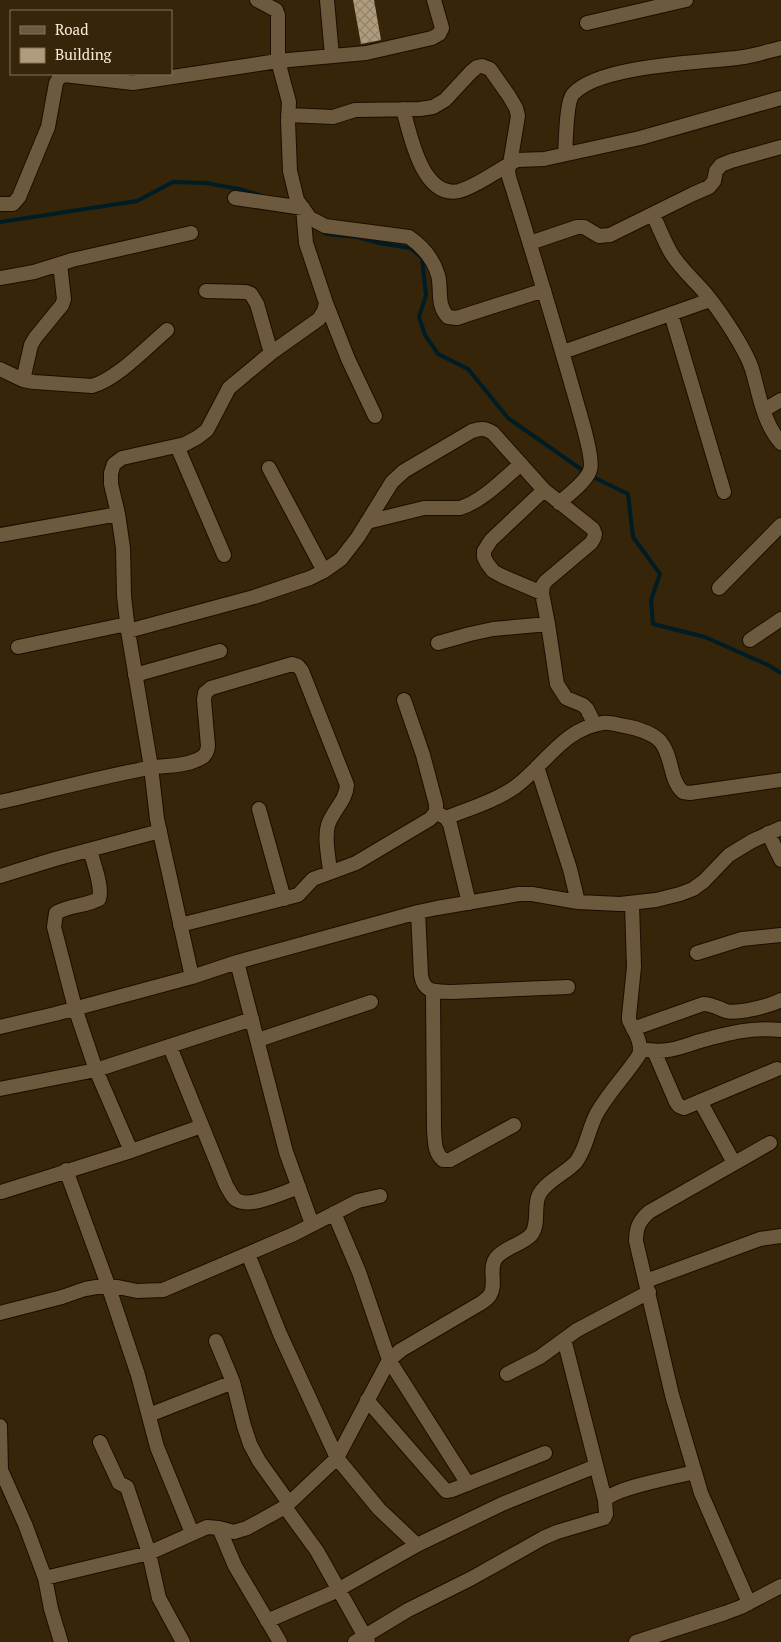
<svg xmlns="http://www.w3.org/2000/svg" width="781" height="1642" viewBox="0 0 781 1642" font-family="'PT Serif',serif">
  <defs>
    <pattern id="building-cross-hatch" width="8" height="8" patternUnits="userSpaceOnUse" patternTransform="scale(1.25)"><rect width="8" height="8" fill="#b19b7d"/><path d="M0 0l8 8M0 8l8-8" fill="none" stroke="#92826b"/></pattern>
  </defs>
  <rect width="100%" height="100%" fill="#362508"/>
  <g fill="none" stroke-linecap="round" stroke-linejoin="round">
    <path stroke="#001d26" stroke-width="4" d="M0,222l137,-21 36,-19 33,1 33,6 21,6
      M321,230l5,4 31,3 22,6 31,5 12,10 4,37 -7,22 6,18 13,19 30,15 40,49 77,54
      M591,476l37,18 5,43 27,37 -9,26 2,24 52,13 63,28 13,8"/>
  </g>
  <path fill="url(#building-cross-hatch)" d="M353,0h21l7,40 -20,4z"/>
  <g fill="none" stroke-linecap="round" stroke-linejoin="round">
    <g stroke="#1b0e00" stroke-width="16">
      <path id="minor" d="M257,0l19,10 2,5v46l11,41 -1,19 2,50 7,29 13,18 15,8 84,11c13,9 24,21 29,38 4,14 -2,30 10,42l9,1 9,-3 78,-25
        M327,0l5,56
        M587,23l99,-23
        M288,115l45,2 22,-7 65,-1 13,-2 12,-7 26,-28 6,-5 5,-1 8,3 19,27 7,12 2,8 -8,48c-15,8 -35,23 -51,27 -37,8 -49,-57 -56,-82
        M565,154c1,-11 1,-52 8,-60 27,-30 131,-31 171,-37 12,-2 25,-6 37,-9
        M235,198l68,10 3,35 20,60 22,56 27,57
        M0,204h13l6,-7 29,-70 8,-44 3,-5 5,-3 69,8 145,-22 88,-8 66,-15 7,-4 3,-6 -8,-28
        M653,215c6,12 11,26 18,38 9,15 23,27 35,41 14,17 39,54 46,75 7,24 11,54 29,74
        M530,243l47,-16h7l15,9 11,-1 83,-41 16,-7 5,-6 2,-10 5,-6 10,-4 50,-14
        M0,278l34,-6 38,-12 119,-27
        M206,291l40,1 5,2 6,10 14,49
        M671,314l53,178
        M563,352l147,-52
        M0,369l23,11 11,2 58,4c25,-7 55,-39 75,-56
        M23,380l8,-35 4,-7 27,-33 2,-6 -4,-35
        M764,410l17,-10
        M177,446l47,109
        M269,468l55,103
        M559,503c9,-8 28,-22 31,-33 4,-10 -9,-52 -12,-63 -22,-77 -45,-154 -69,-230l-1,-7 2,-6 7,-4 27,-1 96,-21 141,-40
        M367,522l57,-14h36c23,-7 43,-29 61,-44
        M0,535l118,-21
        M719,588l62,-63
        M542,593l-40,-17 -9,-5 -6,-8 -3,-6v-6l7,-11 53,-50
        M128,631l126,-34 56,-19 14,-7 17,-12 17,-22 34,-55 12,-11 68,-40c9,-3 13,-3 21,2l51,57 49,39 2,5 -1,4 -3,5 -45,38 -3,4 -1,8 6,31 9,60 9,14 17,7 4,4 8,16
        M750,640l31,-21
        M438,643l32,-9 23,-5 55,-5
        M18,647l109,-23
        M135,675l85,-24
        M537,767l33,102 8,33
        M0,802c49,-11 99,-25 149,-34 15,-3 31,-1 45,-7 9,-3 13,-6 14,-15l-4,-46 1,-7 6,-5 81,-24 6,2 4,5 45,114c-1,16 -14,25 -19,40 -4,14 1,33 2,47
        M259,809l25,90
        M439,814l7,4 4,6 19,79
        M446,818c22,-9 49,-17 69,-31 29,-21 49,-59 88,-64 7,-1 15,2 22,3 11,2 27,7 35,15 13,15 9,39 23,51l7,1 91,-13
        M768,833l13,27
        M90,850c3,12 13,37 9,49 -13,7 -30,6 -43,14l-2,14 21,81 21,62 35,81
        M0,876l55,-17 105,-28
        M418,912l3,63c3,19 15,16 31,17l116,-5
        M180,925l118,-30 15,-16 43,-16 74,-44 6,-7v-8l-13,-49 -19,-55
        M697,953l45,-14 39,-4
        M237,962l49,190 26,72
        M192,977l-35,-158 -6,-52 -23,-136 -4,-35 -1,-48 -5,-34 -7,-30v-11l3,-9 8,-6 63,-14 13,-7 9,-7 22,-42 42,-35 48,-34 5,-8 2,-8
        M433,991l1,139c1,11 0,22 9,30h7l64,-35
        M0,1027l55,-13 137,-37 45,-15 181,-50 19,-4 82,-14h13l46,8 42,2 36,-4 24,-6 13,-5 11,-8 25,-26 23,-14 29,-13
        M633,1029l70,-25c9,0 15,4 23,7 12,3 44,-5 55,-11
        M258,1040l113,-38
        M170,1047l56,138c3,5 5,10 9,14 13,11 49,-7 64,-12
        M647,1050c21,3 34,-3 53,-9 29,-8 51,-14 81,-11
        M654,1051l22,51 3,4 5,2 93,-39
        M0,1089l96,-19 156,-51
        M700,1101l34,62
        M66,1170l42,115 30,90 19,72 35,86
        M1,1192l130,-41 71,-25
        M334,1213l25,59 30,88 79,124
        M248,1254l32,80 57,124 42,51 38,36
        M646,1281l114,-42 21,-3
        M0,1313l62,-16 23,-8 23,-4 29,6 26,-1 131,-56 64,-33 22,-5
        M564,1339l41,161
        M216,1341l17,41 11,44 6,18 9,17 30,42
        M507,1374l33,-17 37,-27 72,-38
        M367,1400l79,91 6,-1 93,-37
        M149,1415l84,-33
        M0,1426l1,44 24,54 20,54 6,31 10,33
        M100,1442l19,41 8,4 22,66 10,45 24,44
        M285,1507l32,44 51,91
        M219,1528l16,38 45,76
        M45,1578l104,-25 58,-26 12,1 15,4 13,-4 38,-21 52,-49 52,-98 12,-10 80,-47c3,-2 7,-5 9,-8 7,-11 -2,-26 6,-37 9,-11 25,-13 35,-23 9,-11 2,-28 8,-40 6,-13 27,-22 37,-33 11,-14 12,-33 21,-49 12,-21 29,-38 42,-58 4,-12 -5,-24 -10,-35v-4l5,-49 -2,-63
        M749,1603l-48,-110 -29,-98 -36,-154c0,-13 3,-20 13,-29l121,-69
        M267,1621l67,-29 83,-47 85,-41 94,-38
        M355,1642l53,-32 64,-32 71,-40 14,-6 47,-14 2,-4 -1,-14c12,-13 71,-23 90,-28
        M636,1642l89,-29 16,-6 40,-21"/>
    </g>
    <use href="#minor" stroke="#6d593d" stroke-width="14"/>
  </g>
  <rect x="10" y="10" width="162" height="65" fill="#362508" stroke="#84755d"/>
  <rect x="20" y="26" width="25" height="8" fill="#6d593d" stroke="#84755d"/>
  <text x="55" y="35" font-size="15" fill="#f9eddd">Road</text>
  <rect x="20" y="48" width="25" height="15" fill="#b19b7d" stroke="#84755d"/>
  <text x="55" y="60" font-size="15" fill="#f9eddd">Building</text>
</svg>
